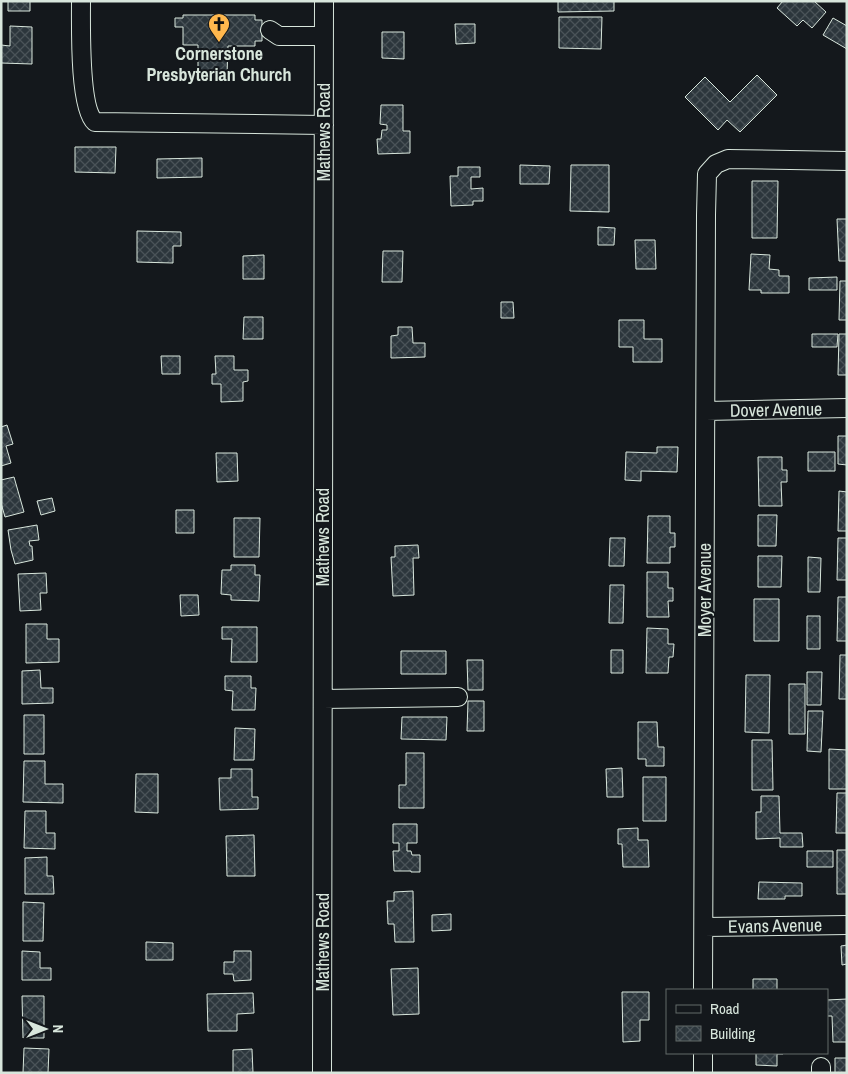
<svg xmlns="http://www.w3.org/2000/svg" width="848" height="1074" viewBox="0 0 848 1074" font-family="'Archivo Narrow',sans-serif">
  <defs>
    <pattern id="building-cross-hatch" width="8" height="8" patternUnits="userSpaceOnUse" patternTransform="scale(1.25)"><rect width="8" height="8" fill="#2c363c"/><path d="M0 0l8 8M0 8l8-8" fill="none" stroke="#4a5358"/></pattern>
  </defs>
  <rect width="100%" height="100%" fill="#14181c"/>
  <path fill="url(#building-cross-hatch)" stroke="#d8e6dc" d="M8,1h22v10h-22z
    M558,1h56v10l-56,1z
    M783,1h31l12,11 -14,16 -9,-8 -6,6 -20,-18z
    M183,15h72v5h7v21h-7v5h-27l-1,29h-29v-30h-15v-18h-8v-9h8z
    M559,17h43l-1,32 -42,-1z
    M833,18l14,8v23l-24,-14z
    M455,24h20v19l-19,1z
    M10,26l22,1v37l-31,-1v-18l9,1z
    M382,32h22v27l-22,-1z
    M757,75l20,20 -37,37 -13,-12 -9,10 -33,-33 20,-20 25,25z
    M381,105h22v26h7v22l-32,1 -1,-15h4l1,-9h5v-5l-7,-1z
    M75,147h41l-1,26 -40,-1z
    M202,158v19l-45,1v-19z
    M520,165l30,1 -1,18h-29z
    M571,165h38v47l-39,-1z
    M458,167h22v10h-9v12l12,-1v13h-10v4l-22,1 -1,-30h8z
    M752,181h26l-1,57h-25z
    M837,219h10v42h-8z
    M598,227l17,1 -1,17h-16z
    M137,231l44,1v14h-8v17l-36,-1z
    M635,240h20l1,29h-20z
    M383,251h20l-1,31h-20z
    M751,254l19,1 -1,14 10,1v6h10v17h-28v-3h-12z
    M264,255v24h-21v-23z
    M837,277v13h-28v-12z
    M840,281h7v39h-8z
    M501,302h12l1,16h-13z
    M244,317h19v22h-20z
    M619,320h25v19h18v23h-29v-15h-14z
    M398,327h14l1,16h12v14l-34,1v-22l7,-1z
    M812,334h26l-1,13h-25z
    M839,334h8v41h-9z
    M161,356h19v18h-18z
    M215,356h19v14h14v11l-5,1v19l-22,1v-18h-9v-10h4z
    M7,425l6,19 -7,2 5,17 -10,3v-39z
    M838,436h9v29l-9,-1z
    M657,447h21l-1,25 -36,-1v10l-16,-1 1,-28 31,1z
    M808,452h27v19h-27z
    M216,453h21l1,28 -21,1z
    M758,457h24v13h5v12h-6l1,24h-23z
    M14,477l10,35 -19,5 -4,-14v-23z
    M839,491l8,1v39h-9z
    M52,498l3,13 -14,4 -4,-14z
    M176,510h18v23h-18z
    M758,515h19l-1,31h-18z
    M648,516h22v17h5v14h-5v16h-23z
    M234,518h26l-1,39h-25z
    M37,525l2,15 -10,1 1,5h2l1,14 -18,4 -4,-14 -3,-20z
    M610,538h15l-1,28h-15z
    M838,538h9v42h-10z
    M418,545l1,13h-6l1,37 -21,1 -2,-39h4v-11z
    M758,556h24l-1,31h-23z
    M808,557l13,1 -1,34h-12z
    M231,565h24v10h5l-1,26 -28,-1v-5l-10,-1 1,-24h9z
    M647,572h21v16h5v13h-5l1,16h-22z
    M46,573l1,20h-7l1,17 -21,1 -2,-37z
    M610,585h14l-1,38h-14z
    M180,595h18l1,20 -18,1z
    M838,597h9v44h-10z
    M754,599h25v42h-25z
    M807,616h13v33h-13z
    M26,624h21v15h12v23l-33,1z
    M222,627h35v35h-26l1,-23h-10z
    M647,628l21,1v15h6l-1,13h-4l-1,16h-22z
    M611,650h12v23h-12z
    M401,651h45v23h-45z
    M840,655h7v44h-8z
    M467,660h16v30h-15z
    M40,670l1,18h12v15l-31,1v-33z
    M807,672h15l-1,33h-14z
    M746,675h24l-1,58 -24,-1z
    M225,676h26v12h5l-1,22h-23l1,-19 -8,-1z
    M789,684h16v50h-16z
    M468,701h16v30h-17z
    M808,711h15l-2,41 -14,-1z
    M24,715h20v39h-20z
    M402,717h45l-1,23 -45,-1z
    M638,722h19l1,25h6v19h-18v-7h-8z
    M235,728l20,1 -1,31h-20z
    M752,740h20l1,50h-21z
    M829,749l18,1v39h-18z
    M406,753h18v55h-25v-23h7z
    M24,761h21v23h18v19l-40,-1z
    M622,768l1,29h-16l-1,-28z
    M231,769h21v28h6v12l-38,1 -1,-32h12z
    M136,774h22v39l-23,-1z
    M643,777h23v44h-23z
    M837,793h10v40h-11z
    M761,796h18l1,37h22l1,14h-23v-9l-24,1v-27h5z
    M25,811h21v22h9v16l-31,-1z
    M393,824h24v19h-10v8h4l1,4h8v17h-9v-1h-17l-1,-20h6v-8h-6z
    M638,828v12h10l1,27h-26l-1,-23h-4v-15z
    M254,835l1,41h-28l-1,-40z
    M837,850h10v44h-10z
    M807,851h26v16h-26z
    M47,857v19h6l1,18h-29v-36z
    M759,882l43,1v13h-17v3h-27z
    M413,891l1,51h-19l-1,-18h-6l-1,-23h7v-9z
    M23,902l21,1 -1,38h-20z
    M451,914v16l-19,1v-16z
    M146,942l27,1v17h-27z
    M847,945v19l-5,1 -1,-19z
    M22,951l18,1v16h11v12h-29z
    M234,951h17v29l-17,1 -1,-7h-9v-12h10z
    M418,968l1,46 -26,1 -2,-46z
    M753,979h24v11h-24z
    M622,992h27v28h-9v21l-17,1z
    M253,993l1,20 -17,1v17h-29l-1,-37z
    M22,996h22v42h-21z
    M847,999v43h-14l-1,-26h-5v-16z
    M24,1048l25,1 -1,24h-25z
    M252,1049l1,24h-20v-23z
    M756,1053h27v1h-6v12l-21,-1z
    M835,1058h12v15h-12z"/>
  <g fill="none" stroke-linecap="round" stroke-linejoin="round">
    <g stroke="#d8e6dc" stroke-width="20">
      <path id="minor" d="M81,1c0,24 -2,107 14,121l229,3
        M270,30l9,6h45
        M706,411l141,-3
        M323,699l135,-2
        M704,927l143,-2
        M703,990l3,-775 1,-41 9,-10 12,-5 119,2
        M821,1067v6
        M322,1073l2,-1072
        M703,1073v-20"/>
    </g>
    <use href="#minor" stroke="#14181c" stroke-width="18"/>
  </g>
  <defs>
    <g id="church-pin" transform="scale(1.125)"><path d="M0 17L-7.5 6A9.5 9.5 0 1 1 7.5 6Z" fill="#ffb74d" stroke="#14181c"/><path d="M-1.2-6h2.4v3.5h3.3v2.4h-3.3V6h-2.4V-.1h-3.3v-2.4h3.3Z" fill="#111"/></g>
  </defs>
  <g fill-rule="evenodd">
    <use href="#church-pin" x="219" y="24"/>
  </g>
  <g text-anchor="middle" stroke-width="4" stroke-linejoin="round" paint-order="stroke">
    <g font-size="18" font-weight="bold" fill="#d8e6dc" stroke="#14181c">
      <text x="219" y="60">Cornerstone<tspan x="219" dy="21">Presbyterian Church</tspan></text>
    </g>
    <g font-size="18" fill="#d8e6dc" stroke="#14181c">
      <text transform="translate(324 132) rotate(-90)" y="6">Mathews Road</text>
      <text transform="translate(776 410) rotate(-1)" y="6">Dover Avenue</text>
      <text transform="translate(323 537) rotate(-90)" y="6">Mathews Road</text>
      <text transform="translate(705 590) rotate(-90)" y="6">Moyer Avenue</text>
      <text transform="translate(775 926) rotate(-1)" y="6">Evans Avenue</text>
      <text transform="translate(323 942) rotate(-90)" y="6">Mathews Road</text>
    </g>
  </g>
  <rect width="848" height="1074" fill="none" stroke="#d8e6dc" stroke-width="5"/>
  <rect x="666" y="989" width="162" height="65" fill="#14181c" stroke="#626a69"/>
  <rect x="676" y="1005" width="25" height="8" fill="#14181c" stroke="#626a69"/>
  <text x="710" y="1014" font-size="15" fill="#d8e6dc">Road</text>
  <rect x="676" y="1026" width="25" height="15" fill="url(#building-cross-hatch)" stroke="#626a69"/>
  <text x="710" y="1039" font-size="15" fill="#d8e6dc">Building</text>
  <g transform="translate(45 1029) rotate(90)" stroke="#14181c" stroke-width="4" paint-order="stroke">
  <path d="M0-4L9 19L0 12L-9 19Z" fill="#d8e6dc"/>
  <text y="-8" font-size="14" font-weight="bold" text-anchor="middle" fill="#d8e6dc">N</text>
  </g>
</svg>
